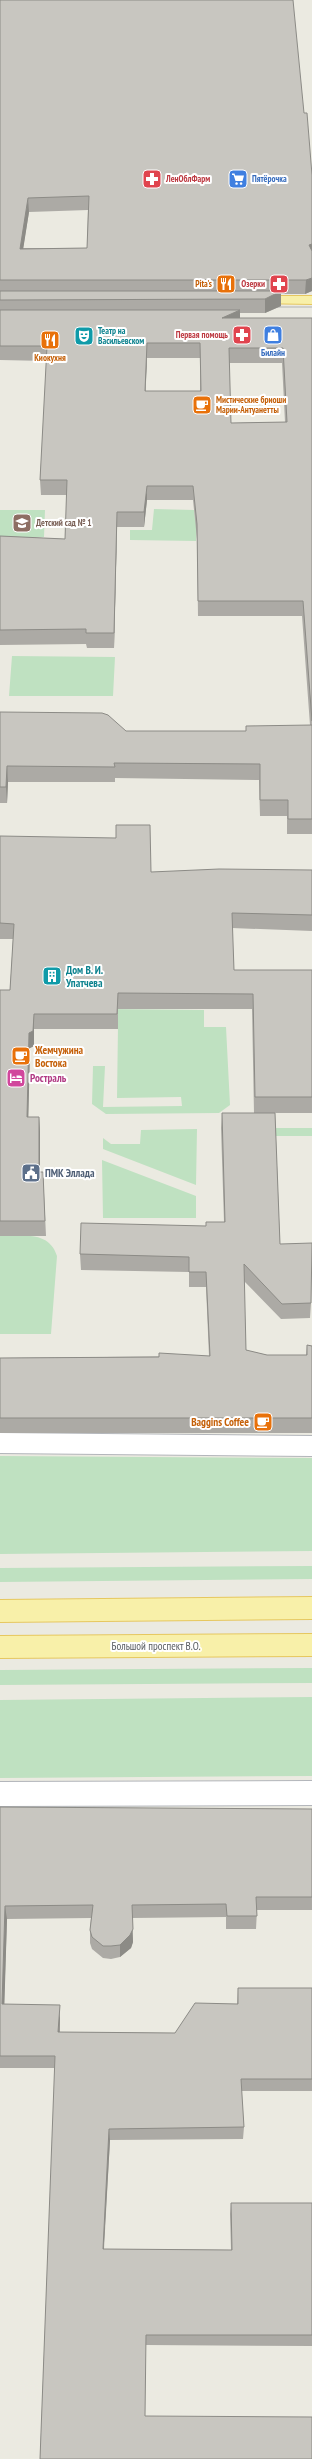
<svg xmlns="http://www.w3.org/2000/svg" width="312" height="2459" viewBox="0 0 312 2459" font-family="'PT Sans Narrow',sans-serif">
  <rect width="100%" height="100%" fill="#ebeae1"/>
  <path fill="#bfe1c1" d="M154,509l40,1 1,10h2l-1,21 -66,-1v-10h22z
    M0,510h45l-1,27h-44z
    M12,656l103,1 -2,39h-104z
    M107,1009l97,1v17h22l4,78 -11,8 -113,1 -14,-10 1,-38h12l-2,41 79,-1 -1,-9 -64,1 1,-72z
    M275,1128h37v8h-37z
    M197,1129l-1,56 -93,-36v-11l8,6h29l1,-14z
    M102,1160l94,36v22h-93z
    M0,1236c22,0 49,-6 57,20l-6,78h-51z
    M0,1456l312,2v93l-312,3z
    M312,1566v13l-312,3v-14z
    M312,1668v15l-312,2v-15z
    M312,1697v79l-312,2v-78z"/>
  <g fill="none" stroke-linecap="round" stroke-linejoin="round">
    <g stroke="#b3b6bb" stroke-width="2">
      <path id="minor" d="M0,1433l312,3v20l-312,-3z
        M312,1781v24l-312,1v-24z"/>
    </g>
    <g stroke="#e6c75f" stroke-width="2">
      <path id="major" d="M251,296h61v8l-66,-1 -2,-3z
        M312,1597v22l-312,3v-22z
        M312,1634v22l-312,2v-22z"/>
    </g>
    <use href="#minor" fill="#fff" fill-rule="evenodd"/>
    <use href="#major" fill="#f8f0a9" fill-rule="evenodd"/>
    <path stroke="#b2b3b3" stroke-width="1" d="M266,307h46"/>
  </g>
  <path fill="#acaaa5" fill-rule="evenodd" d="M0,0l304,113 8,62v116l-7,3h-24v12l-16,7h-25v5h72v516h-25v-18h-27l-1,-36 -144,-2v4h-107l-1,21h-7v-91l126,19h120l64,-6 -8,-109h-104l-1,-77 -4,-39h-46l-3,27h-27l-3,121h-27l-1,-4 -86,1v-109l65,3 2,-44h-26l-1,-15 7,-119 -47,-1zM88,210l-1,38h-64l6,-36zM147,358h53v33h-55zM229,363h53l3,59 -54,1z
    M0,836l151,36 161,-2v61l-80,-3 2,42h78v143h-37l5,131 31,59 -1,15 -29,1 -37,-38 2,69 21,5h39l1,-10 5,1v87h-312v-75l209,-2 -3,-69h-17v-15l-108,-2 -1,-16 144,-32 -3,-94 1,-15h32l-2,-104h-134v20h-84v17l-4,2 -2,69h11l1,15v40h3l3,64h-46v-246h10l3,-51h-13z
    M0,1807l312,2v101h-55l-1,19h-30v-12l-94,1 1,24 -2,6 -11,9 -9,2 -8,-1 -11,-9 -2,-6v-13l1,-12 -84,1 -3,85 56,13v15l115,1 62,-29 1,-16h74v103h-71l3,36 -1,12 -133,1 -6,109 127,1 -1,-36 1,-11h81v143l-166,-1 -106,114 15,-391h-55z"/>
  <path fill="#8c8b86" d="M28,198l1,14 -8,51 -1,-14z
    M312,244v14l-3,-13z
    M312,278v13l-7,3 1,-14z
    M281,291v15l-16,7v-14z
    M240,310v14l-18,-6z
    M147,343v15l-2,48v-15z
    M147,486v14l-3,27v-15z
    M117,512v15l-3,121v-15z
    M7,766l1,16 -1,21 -1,-16z
    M34,1014v32l-4,2 -2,84 -1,-15 2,-84z
    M39,1117l1,15v56l-1,-16z
    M5,1906l2,13 -3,98 -2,-13z
    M132,1918l1,24 -2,6 -11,9v-12z
    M60,2005v12l-1,27 -1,-12z
    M109,2129l1,11 -7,120v-11z"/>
  <path fill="#c8c6c0" stroke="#8c8b86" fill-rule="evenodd" d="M0,0h293l11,113h3l5,62v69l-3,1 3,6v27l-6,2h-306zM89,196l-2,52 -67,1 8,-51z
    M0,291h281l-16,8 -265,1z
    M0,310h240l-18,8h90v403l-9,-120h-105l-1,-77 -4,-38h-46l-3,26h-27l-3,121h-28v-4l-86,1v-94l65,3 2,-59h-27l7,-134h-47zM147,343h53l1,48h-56zM229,348h54l4,74 -56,1z
    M0,712l102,1 6,2 18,16h120v-5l66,-1v94h-24v-19h-28v-36l-146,-1 1,4 -108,-1 -1,21h-6z
    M116,825h34l1,47 68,-3 93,1v45l-80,-2 2,57h78v127h-57l-2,-103 -135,-1 -1,21h-83l-1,17 -4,2 -2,84h12v55h4l2,49h-45v-231h10l4,-66 -14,-1v-87l116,2z
    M222,1113h53l5,131 32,-1 -1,60 -29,1 -38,-40 2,86 21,5h40v-10l5,1v72h-312v-60l159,-1v-4l51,3 -4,-84h-17v-15l-109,-3 1,-31 125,3v-4h19z
    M0,1807l312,2v88h-56l1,19h-30l-1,-12 -94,1 1,24 -3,6 -10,10 -9,1h-8l-11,-9 -2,-7 3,-25 -88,1 -3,98 58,1 -2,27 117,1 20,-30 43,1v-16h74v91h-71l3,48 -135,2 -6,120 129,1 -1,-47h81v132h-166l-1,81 167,1v42h-272l15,-403h-55z"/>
  <defs>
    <g id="pharmacy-square" transform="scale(1)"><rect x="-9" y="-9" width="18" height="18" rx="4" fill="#e0444e" stroke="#fff"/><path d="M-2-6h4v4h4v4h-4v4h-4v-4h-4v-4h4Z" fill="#fff"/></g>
    <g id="supermarket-square" transform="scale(1)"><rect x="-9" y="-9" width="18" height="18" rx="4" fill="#3f7fe0" stroke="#fff"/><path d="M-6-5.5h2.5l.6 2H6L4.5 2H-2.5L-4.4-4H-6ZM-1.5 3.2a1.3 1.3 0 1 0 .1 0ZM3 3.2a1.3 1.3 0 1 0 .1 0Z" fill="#fff"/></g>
    <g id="restaurant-square" transform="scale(1)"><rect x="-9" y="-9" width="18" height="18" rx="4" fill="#e8710a" stroke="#fff"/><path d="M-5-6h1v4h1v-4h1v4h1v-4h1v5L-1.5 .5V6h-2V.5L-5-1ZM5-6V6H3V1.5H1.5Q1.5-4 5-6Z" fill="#fff"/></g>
    <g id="shop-square" transform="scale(1)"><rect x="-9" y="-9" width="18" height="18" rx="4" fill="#3f7fe0" stroke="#fff"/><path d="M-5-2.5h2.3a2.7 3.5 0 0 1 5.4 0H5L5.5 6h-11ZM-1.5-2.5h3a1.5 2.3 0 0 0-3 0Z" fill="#fff"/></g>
    <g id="theatre-square" transform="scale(1)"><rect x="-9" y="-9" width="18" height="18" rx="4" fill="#0f9aa8" stroke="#fff"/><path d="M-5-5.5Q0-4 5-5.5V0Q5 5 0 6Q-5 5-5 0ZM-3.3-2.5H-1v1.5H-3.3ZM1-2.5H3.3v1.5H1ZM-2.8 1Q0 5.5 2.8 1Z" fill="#fff"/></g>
    <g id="cafe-square" transform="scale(1)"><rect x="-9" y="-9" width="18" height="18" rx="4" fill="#e8710a" stroke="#fff"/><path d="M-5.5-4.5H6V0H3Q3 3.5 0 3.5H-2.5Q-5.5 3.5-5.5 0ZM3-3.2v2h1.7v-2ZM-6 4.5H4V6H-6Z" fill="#fff"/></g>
    <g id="school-square" transform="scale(1)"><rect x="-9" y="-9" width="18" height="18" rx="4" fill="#8d6e63" stroke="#fff"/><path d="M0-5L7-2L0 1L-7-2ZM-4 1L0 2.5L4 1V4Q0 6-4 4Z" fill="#fff"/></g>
    <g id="building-square" transform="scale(1)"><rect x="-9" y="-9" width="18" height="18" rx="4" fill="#0f9aa8" stroke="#fff"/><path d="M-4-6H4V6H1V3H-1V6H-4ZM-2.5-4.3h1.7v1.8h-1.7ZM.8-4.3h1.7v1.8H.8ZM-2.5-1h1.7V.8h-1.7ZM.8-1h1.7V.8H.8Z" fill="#fff"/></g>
    <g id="hotel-square" transform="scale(1)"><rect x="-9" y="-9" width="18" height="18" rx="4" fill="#d1479c" stroke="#fff"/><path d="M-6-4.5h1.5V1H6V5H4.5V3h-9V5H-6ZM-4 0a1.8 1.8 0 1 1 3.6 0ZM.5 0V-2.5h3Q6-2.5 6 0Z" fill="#fff"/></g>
    <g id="civic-square" transform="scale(1)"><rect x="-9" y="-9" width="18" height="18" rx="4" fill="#5c6f8a" stroke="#fff"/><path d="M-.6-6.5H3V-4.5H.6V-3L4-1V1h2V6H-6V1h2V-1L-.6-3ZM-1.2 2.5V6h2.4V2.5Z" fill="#fff"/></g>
  </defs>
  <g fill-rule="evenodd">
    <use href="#pharmacy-square" x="152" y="179"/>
    <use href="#supermarket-square" x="238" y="179"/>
    <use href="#restaurant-square" x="226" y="284"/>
    <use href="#pharmacy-square" x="279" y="284"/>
    <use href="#pharmacy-square" x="242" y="335"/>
    <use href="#shop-square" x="273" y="335"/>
    <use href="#theatre-square" x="84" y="336"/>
    <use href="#restaurant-square" x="50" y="340"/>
    <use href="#cafe-square" x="202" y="405"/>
    <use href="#school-square" x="22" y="523"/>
    <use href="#building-square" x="52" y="976"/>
    <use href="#cafe-square" x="21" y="1056"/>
    <use href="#hotel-square" x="16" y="1078"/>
    <use href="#civic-square" x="31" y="1173"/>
    <use href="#cafe-square" x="263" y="1422"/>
  </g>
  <g text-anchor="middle" stroke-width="4" stroke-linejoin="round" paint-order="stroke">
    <g font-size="9" font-weight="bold" fill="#be3a42" stroke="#fff" text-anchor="end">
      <text x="166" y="182" text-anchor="start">ЛенОблФарм</text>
      <text x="265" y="287">Озерки</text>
      <text x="228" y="338">Первая помощь</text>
    </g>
    <g font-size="9" font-weight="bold" fill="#366cbe" stroke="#fff" text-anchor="start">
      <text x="252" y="182">Пятёрочка</text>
      <text x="273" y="356" text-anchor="middle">Билайн</text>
    </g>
    <g font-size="9" font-weight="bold" fill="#c56008" stroke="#fff" text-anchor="end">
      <text x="212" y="287">Pita's</text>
      <text x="50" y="361" text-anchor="middle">Киокухня</text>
      <text x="216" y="403" text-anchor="start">Мистические бриоши<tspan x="216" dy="10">Марии-Антуанетты</tspan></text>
    </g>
    <g font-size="9" font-weight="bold" fill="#0d838f" stroke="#fff" text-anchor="start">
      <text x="98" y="334">Театр на<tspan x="98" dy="10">Васильевском</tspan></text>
    </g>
    <g font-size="9" font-weight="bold" fill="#785e54" stroke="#fff" text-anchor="start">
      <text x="36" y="526">Детский сад № 1</text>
    </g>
    <g font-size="11" font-weight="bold" fill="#0d838f" stroke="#fff" text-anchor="start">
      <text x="66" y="974">Дом В. И.<tspan x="66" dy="13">Упатчева</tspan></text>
    </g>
    <g font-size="11" font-weight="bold" fill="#c56008" stroke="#fff" text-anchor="start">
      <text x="35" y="1054">Жемчужина<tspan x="35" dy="13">Востока</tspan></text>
      <text x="249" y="1426" text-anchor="end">Baggins Coffee</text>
    </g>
    <g font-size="11" font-weight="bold" fill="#b23c85" stroke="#fff" text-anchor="start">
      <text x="30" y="1082">Ростраль</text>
    </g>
    <g font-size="11" font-weight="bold" fill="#4e5e75" stroke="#fff" text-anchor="start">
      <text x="45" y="1177">ПМК Эллада</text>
    </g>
    <g font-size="11" fill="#595c61" stroke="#fff">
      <text x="156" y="1650">Большой проспект В.О.</text>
    </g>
  </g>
</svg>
